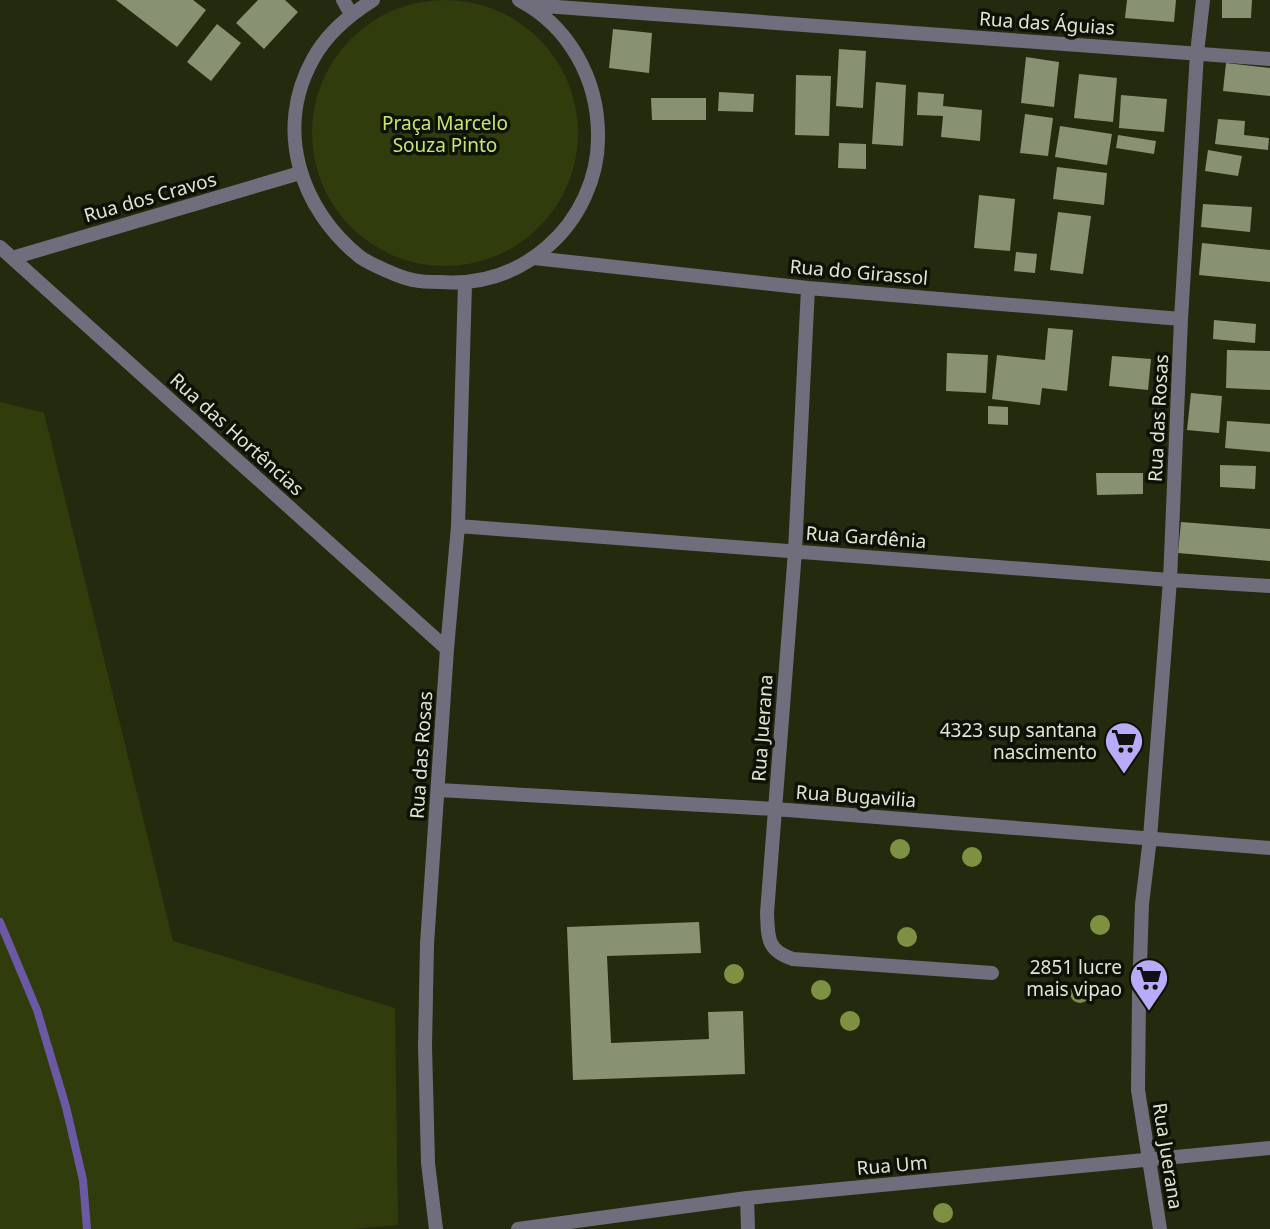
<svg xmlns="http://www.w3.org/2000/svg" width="1270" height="1229" viewBox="0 0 1270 1229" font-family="'Noto Sans',sans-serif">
  <rect width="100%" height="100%" fill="#242a0e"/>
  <path fill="#313c0d" d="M312 133a133 133 0 1 1 266 0a133 133 0 1 1-266 0Z
    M0,402l44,11 129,528 222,67 3,217 -46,4h-352z"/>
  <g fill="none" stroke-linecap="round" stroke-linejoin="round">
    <path stroke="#6b59a6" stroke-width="8" d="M0,922l37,88 29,97 17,73 4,49"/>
  </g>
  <path fill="#889272" d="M116,0h77l13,10 -29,37z
    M258,0h27l13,12 -34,37 -28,-26z
    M1127,0h49l-2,22 -49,-4z
    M1222,0h30l-1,18h-29z
    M217,24l24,19 -30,38 -24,-19z
    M613,29l39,4 -3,40 -40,-5z
    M839,49l27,2 -3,57 -27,-2z
    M1026,57l33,5 -5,45 -33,-4z
    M1226,63l44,5v28l-47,-5z
    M1079,74l38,4 -4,44 -39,-4z
    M796,75l35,1 -2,60 -34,-1z
    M876,82l30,3 -3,61 -31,-2z
    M719,92l35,2 -1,18 -35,-1z
    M918,92l26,2 -1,12 39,4 -2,31 -39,-4 2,-21 -26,-1z
    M1121,95l46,4 -3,33 -45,-4z
    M651,98h55v22h-54z
    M1025,114l28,4 -5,38 -28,-3z
    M1218,119l27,2 -1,14 25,3 -1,12 -53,-6z
    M1060,126l52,8 -5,31 -52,-8z
    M1118,135l38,6 -2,13 -38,-6z
    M839,143l27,1v25l-28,-1z
    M1208,150l34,6 -4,20 -33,-5z
    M1057,167l50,6 -3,32 -51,-6z
    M979,195l36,4 -5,52 -36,-3z
    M1203,204l49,3 -2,25 -49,-5z
    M1058,212l33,4 -8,58 -33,-4z
    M1202,243l68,7v32l-71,-7z
    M1016,252l21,2 -2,19 -21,-2z
    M1214,320l42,4 -1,19 -42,-4z
    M1048,328l25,2 -6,61 -25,-3 -2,17 -48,-6 5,-44 48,5z
    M1227,350l43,1v39l-44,-2z
    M947,353l41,2 -2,38 -40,-2z
    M1112,356l39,3 -3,31 -39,-4z
    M1191,393l31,3 -3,37 -32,-3z
    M988,406l20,1v18l-20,-1z
    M1227,421l43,3v28l-45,-4z
    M1220,465l36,1 -1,23 -35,-2z
    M1096,473h47v21l-46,1z
    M1181,522l89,7v32l-92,-8z
    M699,922l2,31 -94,3 4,87 98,-4 -1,-27 35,-1 2,63 -172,6 -6,-153z"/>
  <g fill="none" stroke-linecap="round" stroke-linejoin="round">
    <path stroke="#706e7c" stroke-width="14" d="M343,0l8,14
      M373,0c-24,15 -46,33 -60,59 -39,70 -13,150 47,198 10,7 41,21 53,23 9,2 18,2 27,2 41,3 76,-8 107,-35 32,-27 52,-70 51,-112 0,-56 -29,-109 -79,-135
      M530,5l740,54
      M0,247l447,402
      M12,258l288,-85
      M534,258l274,30 373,31
      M808,288l-13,263 -28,362c1,25 0,38 26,46l199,14
      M458,526l712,54 100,6
      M439,790l336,19 495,39
      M747,1198l1,31
      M436,1229l-8,-66 -3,-117 2,-102 20,-295 11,-123 7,-242
      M518,1229l229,-31 523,-50
      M1160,1229l-22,-139 1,-95 3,-91 8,-66 20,-258 11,-261 16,-266 6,-53"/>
  </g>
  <g fill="#7e9143">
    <circle cx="900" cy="849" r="10"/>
    <circle cx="972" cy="857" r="10"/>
    <circle cx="1100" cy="925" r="10"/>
    <circle cx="907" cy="937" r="10"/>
    <circle cx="734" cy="974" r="10"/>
    <circle cx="821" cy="990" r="10"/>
    <circle cx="1080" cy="993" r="10"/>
    <circle cx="850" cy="1021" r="10"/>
    <circle cx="943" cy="1213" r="10"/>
  </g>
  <defs>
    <g id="supermarket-pin" transform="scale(2.0125)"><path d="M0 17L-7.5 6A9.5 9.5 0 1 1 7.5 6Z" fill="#b9abf7" stroke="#0e1206"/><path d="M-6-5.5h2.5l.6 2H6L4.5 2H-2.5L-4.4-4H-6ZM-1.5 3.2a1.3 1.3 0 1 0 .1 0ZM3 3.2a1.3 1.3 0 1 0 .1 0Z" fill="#111"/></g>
  </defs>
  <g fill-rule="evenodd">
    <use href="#supermarket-pin" x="1124" y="741"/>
    <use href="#supermarket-pin" x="1149" y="978"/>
  </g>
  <g text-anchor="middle" stroke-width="7" stroke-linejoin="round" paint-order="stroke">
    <g font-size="19" fill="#dfe4d3" stroke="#0e1206">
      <text transform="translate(1047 23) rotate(4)" y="7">Rua das Águias</text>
      <text transform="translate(150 197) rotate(-16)" y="7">Rua dos Cravos</text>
      <text transform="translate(859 272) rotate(5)" y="7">Rua do Girassol</text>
      <text transform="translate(1158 418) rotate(-87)" y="7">Rua das Rosas</text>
      <text transform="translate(237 434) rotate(42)" y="7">Rua das Hortências</text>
      <text transform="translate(866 537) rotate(4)" y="7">Rua Gardênia</text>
      <text transform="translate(762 728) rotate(-86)" y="7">Rua Juerana</text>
      <text transform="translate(421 755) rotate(-86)" y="7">Rua das Rosas</text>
      <text transform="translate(856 796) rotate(4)" y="7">Rua Bugavilia</text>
      <text transform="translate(1168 1156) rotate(81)" y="7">Rua Juerana</text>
      <text transform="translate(892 1165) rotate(-5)" y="7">Rua Um</text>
    </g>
    <g font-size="19" fill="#c8e56e" stroke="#0e1206">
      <text x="445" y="130">Praça Marcelo<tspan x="445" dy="22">Souza Pinto</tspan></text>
    </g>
    <g font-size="19" fill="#dfe4d3" stroke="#0e1206" text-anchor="end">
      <text x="1097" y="737">4323 sup santana<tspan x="1097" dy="22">nascimento</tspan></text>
      <text x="1122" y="974">2851 lucre<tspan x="1122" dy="22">mais vipao</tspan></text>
    </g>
  </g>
</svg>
